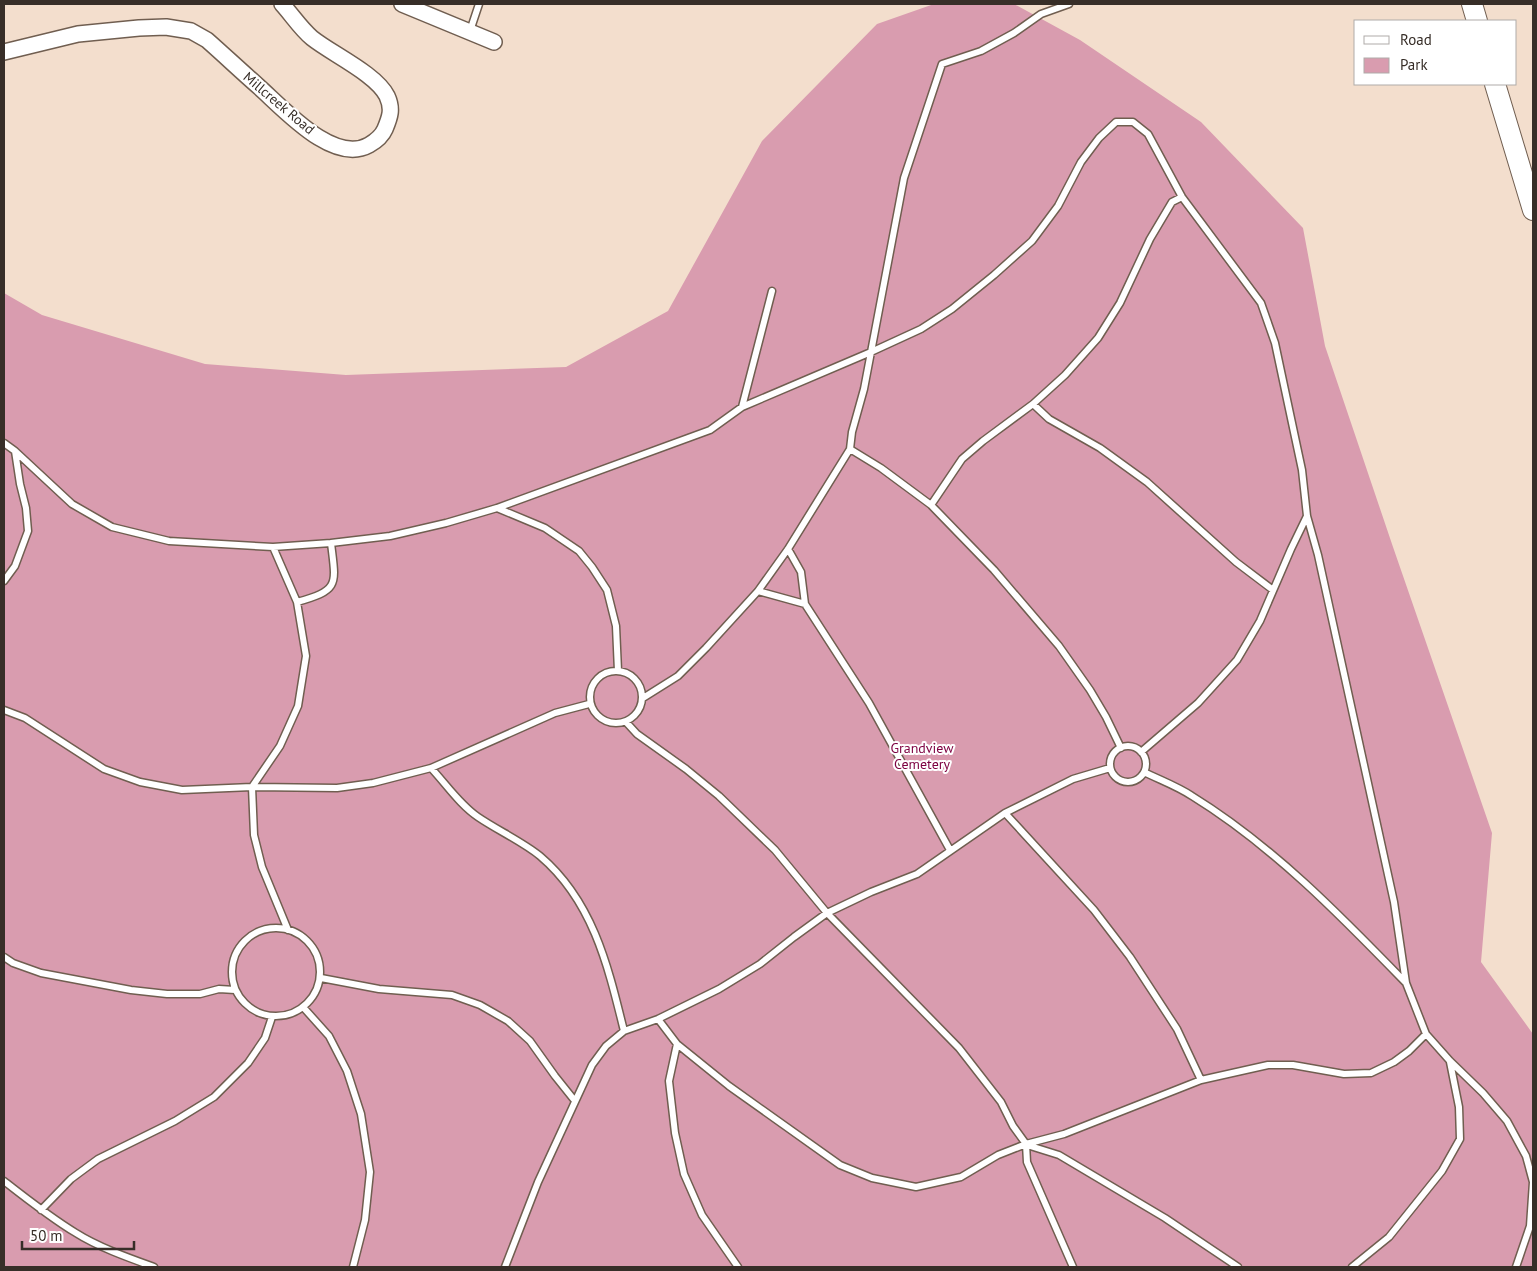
<svg xmlns="http://www.w3.org/2000/svg" width="1537" height="1271" viewBox="0 0 1537 1271" font-family="'PT Sans',sans-serif">
  <rect width="100%" height="100%" fill="#f3decd"/>
  <path fill="#d99caf" d="M934,4h80l66,36 121,82 102,106 22,118 68,201 99,286 -11,129 52,72v233h-1529v-974l38,22 163,49 141,11 220,-8 102,-56 94,-170 115,-117z"/>
  <g fill="none" stroke-linecap="round" stroke-linejoin="round">
    <g stroke="#705e50" stroke-width="9">
      <path id="service" d="M470,31l9,-27
        M1033,404l16,15 51,29 47,34 89,80 37,28
        M742,407l30,-116
        M4,443l11,8 57,53 40,23 57,14 104,6 58,-4 59,-7 56,-13 51,-15 213,-78 32,-23 129,-55 50,-23 31,-20 42,-34 38,-34 26,-35 23,-44 18,-24 17,-16h17l15,12 34,63 79,106 14,40 27,127 5,46 11,39 76,347 12,81 20,51 24,27 33,32 24,28 19,35 7,26 -3,44 -14,41
        M850,449l31,19 50,37 63,65 65,76 31,44 16,27 15,31
        M931,505l31,-46 21,-18 50,-37 32,-29 33,-37 22,-35 30,-64 22,-37 10,-5
        M497,508l48,20 34,23 13,16 15,23 9,36 2,45
        M273,547l24,55 9,54 -8,50 -18,40 -28,41 2,48 8,32 26,63
        M788,549l13,23 4,32 64,99 81,147
        M4,581l11,-15 13,-35 -2,-23 -6,-24 -5,-33
        M758,591l47,13
        M297,602c43,-12 39,-17 34,-59
        M590 697a26 26 0 1 1 52 0a26 26 0 1 1-52 0Z
        M643,698l35,-22 28,-28 52,-57 30,-42 62,-100 2,-17 12,-43 40,-211 38,-114 39,-13 33,-18 27,-19 28,-10
        M4,710l21,8 79,51 36,13 42,8 70,-3 85,1 36,-5 58,-15 124,-55 34,-9
        M626,722l11,12 49,35 33,27 56,54 52,63 132,135 42,54 12,24 13,18 1,18 46,105
        M1110 764a18 18 0 1 1 36 0a18 18 0 1 1-36 0Z
        M1141,752l57,-49 39,-43 23,-39 31,-72 16,-33
        M431,768c15,16 29,37 47,49 19,13 45,25 62,39 53,45 68,110 84,175
        M1144,772c16,8 33,14 48,24 81,50 148,119 214,187
        M1005,813l89,97 36,47 47,72 24,51
        M232 972a44 44 0 1 1 88 0a44 44 0 1 1-88 0Z
        M4,957l9,6 28,10 90,17 36,4h33l19,-5 16,1
        M321,978l58,11 73,6 28,10 28,16 22,20 25,35 20,25
        M303,1007l26,29 18,35 14,43 9,58 -5,48 -12,47
        M658,1019l19,25 52,42 111,79 32,13 44,9 45,-10 37,-22 28,-11 38,-10 137,-54 67,-15h25l51,9 27,-1 23,-11 15,-11 17,-17
        M677,1044l-8,37 6,52 9,41 18,41 36,52
        M1027,1145l32,10 106,63 73,49
        M4,1181c23,18 47,37 72,52 22,14 53,25 78,34
        M41,1210l30,-31 27,-20 77,-38 39,-24 34,-34 17,-25 7,-21
        M505,1267l33,-85 54,-117 14,-19 18,-15 34,-12 61,-30 41,-25 34,-27 33,-24 44,-21 46,-18 88,-61 68,-34 37,-11
        M1352,1267l37,-30 53,-66 18,-32 -1,-32 -9,-45"/>
    </g>
    <g stroke="#705e50" stroke-width="18">
      <path id="tertiary" d="M402,4l92,38
        M4,52l74,-18 61,-6 27,-1 25,4 16,9c17,15 34,31 51,46 25,22 75,79 111,59 7,-4 13,-9 16,-16 5,-12 8,-20 2,-33 -11,-22 -55,-42 -75,-58 -11,-9 -20,-23 -30,-34"/>
    </g>
    <g stroke="#705e50" stroke-width="22">
      <path id="primary" d="M1472,4l5,17
        M1495,84l38,126"/>
    </g>
    <use href="#service" stroke="#fff" stroke-width="6"/>
    <use href="#tertiary" stroke="#fff" stroke-width="15"/>
    <use href="#primary" stroke="#fff" stroke-width="20"/>
  </g>
  <g text-anchor="middle" stroke-width="4" stroke-linejoin="round" paint-order="stroke">
    <g font-size="14" fill="#372e28" stroke="#fff">
      <text transform="translate(279 103) rotate(40)" y="5">Millcreek Road</text>
    </g>
    <g font-size="14" fill="#7d0041" stroke="#fff">
      <text x="922" y="753">Grandview<tspan x="922" dy="16">Cemetery</tspan></text>
    </g>
  </g>
  <rect width="1537" height="1271" fill="none" stroke="#372e28" stroke-width="10"/>
  <rect x="1354" y="20" width="162" height="65" fill="#ffffff" stroke="#afaba9"/>
  <rect x="1364" y="36" width="25" height="8" fill="#ffffff" stroke="#afaba9"/>
  <text x="1400" y="45" font-size="15" fill="#372e28">Road</text>
  <rect x="1364" y="58" width="25" height="15" fill="#d99caf" stroke="#afaba9"/>
  <text x="1400" y="70" font-size="15" fill="#372e28">Park</text>
  <path d="M22 1241v8h112v-8" fill="none" stroke="#372e28" stroke-width="2.5"/>
  <text x="30" y="1241" font-size="15" fill="#372e28" stroke="#ffffff" stroke-width="4" paint-order="stroke">50 m</text>
</svg>
